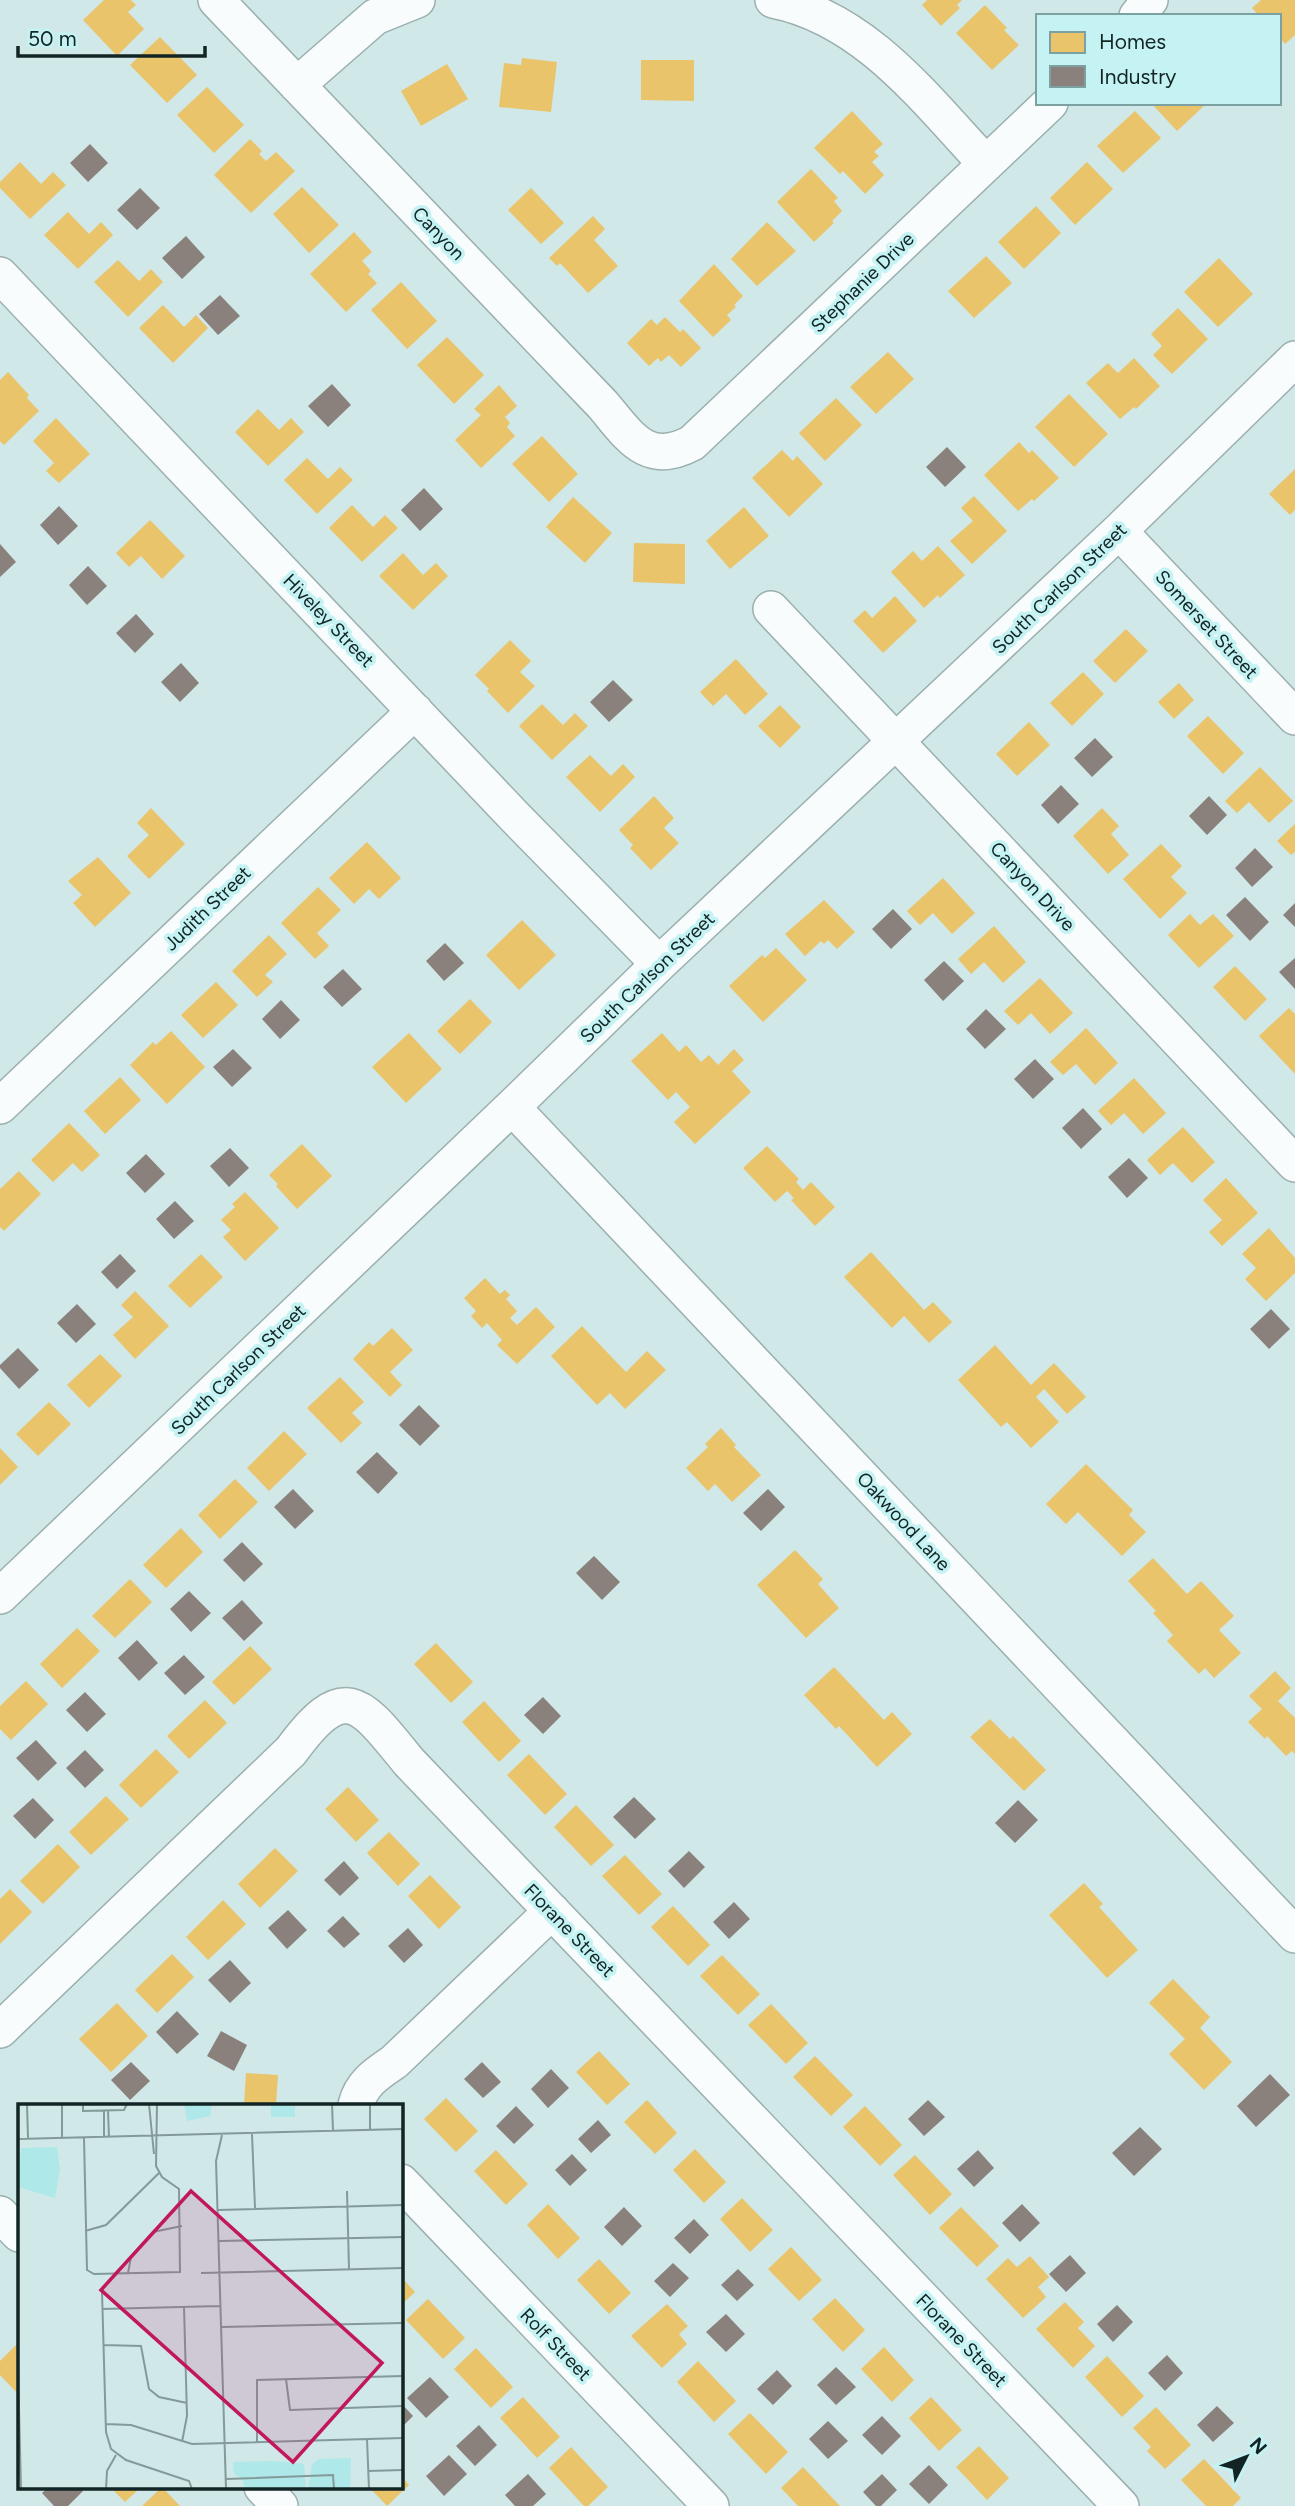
<svg xmlns="http://www.w3.org/2000/svg" width="1295" height="2506" viewBox="0 0 1295 2506" font-family="Figtree,sans-serif">
  <rect width="100%" height="100%" fill="#d0e8e8"/>
  <path fill="#e9c46a" d="M104,0h27l5,5 -8,7 16,17 -27,27 -34,-36z
    M927,0h35l-5,5 3,3 -19,18 -19,-21z
    M1261,0h34v35l-10,9 -6,-7v-21h-20l-7,-8z
    M985,5l22,23 -3,2 15,15 -27,25 -36,-37z
    M160,37l37,38 -30,28 -37,-38z
    M522,58l35,4 -6,50 -52,-5 5,-44 17,2z
    M641,60h53v41l-53,-1z
    M447,64l21,35 -47,27 -20,-35z
    M207,87l37,38 -30,28 -37,-38z
    M1151,103h56l-30,28z
    M852,111l31,33 -9,8 5,4 -7,6 12,13 -19,19 -22,-23 -3,3 -26,-26z
    M1135,111l26,27 -38,35 -26,-27z
    M250,139l12,12 -3,3 7,7 10,-9 19,19 -44,42 -37,-38z
    M20,162l21,22 12,-12 13,13 -36,34 -30,-31v-6z
    M1087,162l26,27 -38,36 -25,-27z
    M811,169l27,29 -4,3 8,10 -10,10 2,2 -20,19 -37,-40z
    M302,187l37,38 -30,28 -36,-39z
    M531,188l33,35 -23,21 -33,-34z
    M1036,206l25,27 -37,36 -26,-27z
    M68,212l21,22 12,-12 12,13 -35,34 -34,-34z
    M593,216l12,13 -11,11 24,26 -30,27 -28,-30 -3,3 -8,-8z
    M767,222l29,29 -39,35 -26,-27z
    M354,232l18,20 -10,9 9,10 -3,3 9,9 -31,29 -36,-38z
    M986,256l26,27 -38,35 -26,-27z
    M1219,258l34,36 -35,33 -34,-35z
    M118,260l21,21 12,-12 12,13 -35,35 -34,-35z
    M714,264l29,32 -9,9 2,2 -9,8 4,5 -18,17 -34,-36z
    M401,282l36,39 -30,28 -36,-39z
    M163,305l21,22 12,-12 12,13 -35,35 -34,-35z
    M1178,308l30,31 -36,35 -19,-19 9,-9 -11,-12z
    M665,317l15,15 3,-3 18,19 -20,19 -12,-12 -8,7 -3,-4 -9,8 -22,-23 24,-24 6,6z
    M447,337l37,38 -30,29 -37,-39z
    M888,352l26,27 -38,35 -26,-27z
    M1134,358l26,28 -24,23 -2,-2 -14,12 -34,-36 22,-20 10,10z
    M8,372l21,23 -2,3 12,13 -35,34 -4,-4v-61z
    M499,385l18,21 -12,11 5,6 -3,4 8,9 -34,32 -26,-28 26,-25 -7,-6z
    M1069,394l39,40 -34,33 -39,-40z
    M836,398l26,27 -37,36 -26,-28z
    M258,409l21,21 12,-12 13,14 -36,34 -33,-34z
    M56,418l34,36 -31,29 -13,-12 8,-8 -21,-22z
    M542,436l36,38 -29,28 -37,-38z
    M1019,442l10,11 3,-3 27,28 -25,23 -2,-2 -14,12 -34,-36z
    M782,450l11,11 4,-5 26,28 -34,33 -37,-39z
    M307,458l21,21 12,-12 13,13 -36,34 -33,-34z
    M1295,469v41l-5,5 -21,-21z
    M974,496l33,35 -35,33 -22,-23 23,-20 -12,-13z
    M573,497l39,36 -27,30 -39,-36z
    M352,505l21,22 12,-12 13,13 -36,34 -33,-34z
    M744,507l25,29 -39,33 -24,-28z
    M150,520l35,36 -23,23 -21,-23 -12,11 -13,-14z
    M634,543l51,1v40l-52,-2z
    M938,546l27,29 -25,23 -2,-3 -14,13 -33,-36 22,-21 9,10z
    M403,553l20,22 13,-12 12,13 -35,34 -34,-34z
    M895,596l22,25 -34,32 -30,-32 12,-11 7,8z
    M1126,629l22,22 -33,32 -22,-22z
    M510,640l21,21 -11,11 15,14 -27,27 -21,-22 2,-2 -14,-14z
    M736,659l32,35 -23,21 -19,-21 -13,12 -13,-14z
    M1083,672l21,22 -32,32 -22,-23z
    M1179,683l15,17 -20,19 -16,-17z
    M542,704l21,21 12,-12 13,13 -36,34 -33,-34z
    M780,705l21,22 -21,21 -22,-22z
    M1208,716l36,37 -21,21 -36,-38z
    M1029,722l21,23 -33,31 -21,-22z
    M590,755l21,21 12,-12 12,13 -35,35 -34,-35z
    M1260,767l33,34 -24,22 -20,-21 -12,11 -12,-12z
    M654,796l20,22 -10,10 15,15 -28,27 -21,-22 3,-3 -14,-15z
    M151,808l34,36 -36,35 -22,-23 22,-21 -12,-12z
    M1102,808l17,18 -8,8 18,21 -21,19 -35,-38z
    M1295,824v28l-4,3 -14,-14z
    M367,842l34,36 -22,21 -10,-10 -15,15 -25,-26z
    M1161,844l21,22 -11,11 16,16 -27,26 -37,-40z
    M98,857l33,36 -36,34 -22,-24 9,-8 -14,-14z
    M943,878l32,35 -23,21 -19,-21 -13,12 -13,-14z
    M318,887l23,23 -24,23 12,13 -14,13 -34,-36z
    M824,900l31,32 -18,17 -9,-9 -4,4 -3,-3 -16,15 -20,-22z
    M1190,914l10,11 13,-11 21,22 -35,32 -31,-33z
    M522,920l34,35 -37,35 -33,-35z
    M994,926l32,36 -23,21 -19,-21 -13,12 -13,-15z
    M269,935l18,19 -22,21 8,7 -16,15 -25,-26z
    M776,948l31,32 -44,42 -34,-36 33,-31 3,3z
    M1235,966l32,33 -22,22 -32,-34z
    M1040,978l33,35 -23,21 -19,-21 -13,12 -14,-14z
    M216,982l22,23 -35,33 -22,-23z
    M470,999l22,23 -32,32 -23,-23z
    M1289,1008l6,6v60l-36,-38z
    M1086,1028l32,35 -23,22 -19,-21 -13,11 -13,-13z
    M171,1031l34,36 -38,37 -37,-39 23,-23 3,3z
    M409,1033l33,36 -36,34 -34,-36z
    M662,1033l17,19 7,-7 15,17 8,-7 9,10 16,-16 10,11 -12,11 19,21 -56,52 -21,-22 16,-15 -14,-15 -8,8 -37,-39z
    M120,1077l21,23 -36,34 -21,-23z
    M1134,1078l32,35 -23,21 -19,-21 -13,12 -13,-14z
    M69,1123l31,32 -18,17 -9,-9 -20,19 -22,-22z
    M1183,1127l32,35 -23,21 -19,-20 -13,12 -13,-15z
    M302,1144l30,32 -35,33 -21,-23 2,-2 -9,-9z
    M767,1146l32,33 -3,3 7,8 8,-8 24,25 -20,19 -24,-26 3,-2 -7,-7 -12,11 -32,-34z
    M19,1171l22,23 -37,37 -4,-4v-38z
    M1226,1178l32,35 -36,33 -13,-14 13,-12 -19,-20z
    M245,1192l34,36 -34,33 -22,-24 8,-7 -10,-10 14,-13 -3,-3z
    M1269,1228l26,30v15l-29,28 -21,-22 11,-11 -14,-14z
    M871,1252l53,58 9,-8 19,20 -23,21 -25,-27 -12,12 -48,-51z
    M201,1254l22,23 -33,31 -22,-22z
    M485,1278l15,16 5,-4 5,5 -4,4 11,12 -7,7 7,7 19,-18 19,20 -38,37 -20,-19 5,-5 -15,-17 -5,5 -11,-12 5,-5 -12,-13z
    M135,1291l34,35 -34,33 -22,-24 20,-18 -12,-12z
    M582,1326l44,46 21,-21 19,19 -41,39 -15,-16 -13,12 -46,-49z
    M392,1328l21,22 -23,22 12,13 -12,12 -37,-38 16,-17 4,4z
    M995,1345l36,40 23,-22 32,34 -19,17 -23,-25 -8,8 23,25 -28,26 -24,-26 -6,5 -43,-47z
    M100,1354l22,22 -33,32 -22,-23z
    M340,1377l24,25 -12,11 10,10 -21,20 -34,-35z
    M49,1402l22,22 -33,32 -22,-22z
    M721,1428l15,17 -2,2 27,28 -29,27 -17,-18 -7,7 -22,-23 22,-21 -3,-3z
    M284,1431l23,23 -38,37 -22,-23z
    M0,1448l18,19 -18,18z
    M1086,1464l47,46 -4,5 17,17 -24,24 -44,-44 -12,12 -20,-20z
    M235,1479l23,23 -38,37 -22,-24z
    M181,1528l22,24 -37,36 -23,-23z
    M795,1550l28,29 -5,5 21,24 -33,30 -49,-53z
    M1153,1558l34,36 14,-13 33,35 -15,14 22,23 -27,25 -9,-10 -6,6 -32,-33 6,-6 -20,-22 3,-2 -28,-30z
    M130,1579l22,23 -37,36 -23,-22z
    M77,1628l23,23 -38,37 -22,-24z
    M436,1643l37,39 -22,21 -37,-39z
    M250,1646l22,23 -38,36 -22,-23z
    M834,1667l50,53 8,-8 20,22 -35,33 -38,-41 -3,3 -32,-34z
    M1275,1671l16,17 -13,13 17,17v36l-3,-3 -6,5 -19,-20 -2,3 -17,-17 14,-13 -13,-13z
    M26,1681l22,23 -37,36 -11,-11v-23z
    M205,1700l22,23 -38,36 -22,-23z
    M484,1701l37,40 -22,21 -37,-40z
    M990,1719l20,20 3,-3 33,34 -22,21 -54,-54z
    M156,1749l23,23 -38,36 -22,-23z
    M529,1754l38,40 -22,21 -38,-40z
    M348,1787l31,33 -23,22 -31,-33z
    M106,1796l23,23 -38,36 -22,-23z
    M576,1805l38,40 -23,21 -37,-39z
    M389,1832l31,32 -22,22 -31,-33z
    M58,1844l22,23 -37,37 -23,-23z
    M275,1848l23,23 -38,37 -22,-24z
    M625,1855l37,39 -23,21 -37,-39z
    M430,1875l31,32 -22,22 -31,-33z
    M1084,1883l19,21 -4,3 39,43 -31,28 -58,-63z
    M10,1889l22,23 -32,32v-45z
    M223,1900l23,24 -38,36 -22,-23z
    M673,1906l37,39 -22,21 -37,-39z
    M172,1954l22,23 -37,36 -22,-23z
    M722,1955l38,39 -22,21 -38,-39z
    M1173,1979l37,38 -10,11 32,34 -28,28 -35,-36 16,-15 -36,-36z
    M117,2003l31,33 -37,36 -32,-33z
    M771,2004l37,39 -22,21 -38,-39z
    M599,2051l31,33 -23,21 -31,-33z
    M815,2056l38,39 -22,21 -38,-39z
    M246,2073l32,2 -2,30h-32z
    M446,2098l32,33 -22,21 -32,-33z
    M647,2100l30,33 -22,21 -31,-32z
    M865,2106l37,39 -22,21 -37,-39z
    M695,2149l31,33 -22,21 -31,-33z
    M496,2150l32,34 -22,21 -32,-34z
    M915,2155l37,39 -22,21 -37,-40z
    M742,2198l31,32 -23,22 -30,-33z
    M548,2204l32,34 -22,21 -31,-34z
    M961,2207l38,39 -22,21 -38,-39z
    M791,2247l31,33 -23,21 -31,-32z
    M1030,2256l19,21 -11,10 8,10 -23,21 -37,-39 22,-21 9,9z
    M599,2259l32,34 -22,21 -32,-34z
    M401,2277l14,15 -14,13z
    M835,2298l30,32 -22,22 -31,-33z
    M428,2299l37,39 -22,21 -37,-39z
    M1065,2302l19,20 -6,6 17,18 -22,22 -37,-39z
    M667,2304l21,22 -9,8 8,10 -25,24 -31,-32z
    M19,2342v53l-19,-20v-14z
    M884,2347l30,33 -22,22 -31,-33z
    M476,2348l37,39 -22,21 -37,-39z
    M1107,2356l37,40 -22,21 -37,-40z
    M698,2361l38,40 -22,21 -37,-40z
    M523,2397l37,40 -23,21 -37,-40z
    M931,2397l31,33 -23,21 -30,-33z
    M1156,2407l35,38 -26,24 -18,-18 4,-4 -18,-19z
    M750,2413l38,39 -22,22 -38,-40z
    M979,2446l30,32 -22,22 -31,-33z
    M571,2447l37,40 -20,19h-4l-35,-38z
    M1204,2459l37,39 -8,8h-27l-25,-26z
    M803,2467l37,39h-42l-17,-18z
    M401,2476l8,9 -22,21 -18,-19h32z
    M110,2487h31l-16,15z
    M162,2487l18,19h-38z"/>
  <path fill="#8a817c" d="M90,144l18,19 -20,19 -18,-19z
    M140,188l20,20 -23,22 -20,-20z
    M186,236l19,21 -23,22 -20,-21z
    M220,295l20,21 -22,19 -19,-21z
    M332,384l19,21 -23,22 -20,-21z
    M947,447l19,20 -21,20 -19,-20z
    M424,488l19,21 -23,22 -19,-21z
    M59,506l19,20 -20,19 -18,-20z
    M0,544l16,18 -16,15z
    M88,566l19,20 -20,19 -18,-20z
    M136,614l18,20 -19,19 -19,-20z
    M181,663l18,20 -19,19 -19,-20z
    M613,680l20,20 -24,22 -19,-20z
    M1095,738l18,19 -21,20 -18,-19z
    M1061,785l18,19 -21,20 -17,-19z
    M1209,796l18,19 -20,20 -18,-19z
    M1255,848l18,19 -21,20 -17,-19z
    M1245,897l24,25 -19,19 -24,-26z
    M1295,903v24l-12,-12z
    M893,909l19,20 -21,20 -19,-20z
    M445,943l19,20 -20,18 -18,-20z
    M1295,958v31l-16,-17z
    M944,961l20,20 -21,20 -19,-21z
    M343,969l19,20 -20,18 -19,-20z
    M281,1000l19,20 -20,19 -18,-20z
    M986,1009l20,20 -21,20 -19,-20z
    M233,1049l19,19 -20,19 -19,-20z
    M1035,1059l19,20 -21,20 -19,-20z
    M1083,1108l19,21 -21,20 -19,-21z
    M230,1148l19,20 -20,19 -19,-21z
    M146,1154l19,20 -20,19 -19,-20z
    M1129,1158l19,20 -21,20 -19,-21z
    M175,1201l19,20 -20,18 -18,-20z
    M120,1254l16,17 -19,18 -16,-17z
    M77,1304l19,20 -20,19 -19,-20z
    M1271,1309l19,20 -21,20 -19,-20z
    M18,1348l21,22 -20,19 -19,-21v-3z
    M419,1405l21,21 -20,20 -21,-21z
    M377,1452l21,21 -20,21 -22,-22z
    M293,1489l21,22 -19,18 -21,-22z
    M768,1489l17,18 -24,24 -18,-18z
    M242,1542l21,22 -19,18 -21,-22z
    M594,1556l26,26 -18,18 -26,-27z
    M189,1591l22,22 -20,19 -21,-23z
    M242,1600l21,23 -19,18 -22,-23z
    M137,1640l21,23 -19,18 -21,-23z
    M184,1655l21,22 -20,18 -21,-22z
    M85,1692l21,22 -19,18 -21,-22z
    M543,1697l18,19 -18,18 -19,-19z
    M36,1740l21,23 -19,18 -22,-23z
    M85,1750l19,20 -19,18 -19,-20z
    M634,1797l22,22 -21,20 -22,-22z
    M33,1798l21,22 -19,19 -22,-23z
    M1018,1800l20,20 -23,23 -20,-20z
    M689,1851l16,16 -21,21 -16,-17z
    M344,1861l15,17 -19,18 -16,-16z
    M734,1902l16,17 -21,20 -16,-17z
    M288,1910l19,20 -20,19 -19,-21z
    M343,1916l17,18 -16,14 -17,-17z
    M408,1928l15,17 -19,18 -16,-17z
    M230,1960l21,23 -21,20 -22,-23z
    M177,2011l22,23 -22,20 -21,-22z
    M221,2031l26,14 -13,26 -27,-15z
    M131,2062l19,19 -20,19 -19,-20z
    M482,2062l19,20 -18,16 -19,-19z
    M551,2069l18,19 -21,20 -17,-19z
    M1270,2074l20,21 -34,32 -19,-21z
    M928,2100l17,17 -21,19 -16,-17z
    M516,2106l18,19 -20,19 -18,-18z
    M598,2120l13,15 -20,18 -13,-14z
    M1140,2127l22,22 -28,27 -22,-23z
    M978,2150l16,18 -20,19 -17,-18z
    M572,2154l15,16 -17,16 -15,-16z
    M1022,2204l18,19 -20,19 -18,-19z
    M624,2207l18,19 -20,20 -18,-19z
    M694,2219l15,16 -19,19 -16,-16z
    M1070,2255l16,18 -20,19 -17,-18z
    M673,2263l16,15 -19,19 -16,-16z
    M738,2269l16,16 -17,16 -16,-16z
    M1117,2305l16,17 -20,20 -16,-18z
    M726,2314l19,20 -19,18 -20,-20z
    M1167,2355l16,18 -18,18 -17,-18z
    M836,2367l20,20 -20,18 -19,-20z
    M777,2370l15,16 -19,19 -16,-16z
    M430,2377l19,20 -23,21 -19,-20z
    M401,2403l12,13 -12,12z
    M1217,2406l17,17 -21,19 -16,-17z
    M882,2416l19,20 -19,19 -20,-20z
    M828,2421l20,20 -20,18 -19,-20z
    M479,2425l18,20 -22,21 -19,-20z
    M449,2455l18,19 -23,22 -18,-20z
    M929,2465l19,20 -19,19 -20,-20z
    M528,2474l18,20 -13,12h-18l-10,-11z
    M882,2474l15,16 -16,16h-5l-13,-14z
    M49,2487h30l4,4 -15,15h-14l-12,-13z"/>
  <g fill="none" stroke-linecap="round" stroke-linejoin="round">
    <g stroke="#9cafaf" stroke-width="38">
      <path id="minor" d="M216,0l387,405c27,32 44,62 89,38l358,-340
        M773,0c92,18 152,99 213,164
        M1137,16l13,-16
        M297,85l78,-68 42,-17
        M0,275l513,540 146,149
        M1119,531l176,186
        M771,609l524,555
        M0,1106l415,-395
        M512,1107l783,828
        M0,1596l512,-489 147,-143 460,-433 176,-172
        M0,2030l291,-279c54,-74 70,-48 118,11l712,744
        M356,2105c5,-21 20,-31 38,-43l158,-151
        M401,2182l310,324
        M0,2214l19,20
        M262,2487l18,19"/>
    </g>
    <use href="#minor" stroke="#f8fcfc" stroke-width="35"/>
  </g>
  <g text-anchor="middle" stroke-width="7" stroke-linejoin="round" paint-order="stroke">
    <g font-size="19" fill="#122424" stroke="#c5f2f3">
      <text transform="translate(439 233) rotate(46)" y="7">Canyon</text>
      <text transform="translate(862 282) rotate(-44)" y="7">Stephanie Drive</text>
      <text transform="translate(1059 588) rotate(-44)" y="7">South Carlson Street</text>
      <text transform="translate(329 620) rotate(46)" y="7">Hiveley Street</text>
      <text transform="translate(1207 624) rotate(47)" y="7">Somerset Street</text>
      <text transform="translate(1033 886) rotate(47)" y="7">Canyon Drive</text>
      <text transform="translate(207 908) rotate(-44)" y="7">Judith Street</text>
      <text transform="translate(647 977) rotate(-44)" y="7">South Carlson Street</text>
      <text transform="translate(238 1369) rotate(-44)" y="7">South Carlson Street</text>
      <text transform="translate(904 1521) rotate(47)" y="7">Oakwood Lane</text>
      <text transform="translate(570 1930) rotate(46)" y="7">Florane Street</text>
      <text transform="translate(962 2340) rotate(46)" y="7">Florane Street</text>
      <text transform="translate(556 2344) rotate(46)" y="7">Rolf Street</text>
    </g>
  </g>
  <g transform="translate(18 2104)">
    <rect width="385" height="385" fill="#d0e8e8"/>
    <path d="M166,0h28l-2,12 -23,5zM253,0h24v13h-24zM39,43l3,22 -5,29 -37,-11 3,-39zM333,354l-1,31h-42l4,-25 7,-5zM256,357l30,3 2,25h-62l-1,-10 -9,-5 -1,-12z" fill="#aee8e9"/>
    <path fill="none" stroke="#849a9a" stroke-width="2" d="M9,0l1,34M44,0v34M65,0v7l41,-1 3,-6M131,0l5,50M314,0l1,27M352,0v26M86,6v27M90,6l1,27M234,30l3,74M204,31l-6,26 10,328M66,34l3,132 7,4 86,-2 -1,-83 -17,-12 -6,-11 1,-62M0,35l385,-10M329,87l2,78M200,106l185,-5M67,127l21,-6 53,-52M201,137l184,-4M110,169l3,-16 22,-25 29,-6M183,169l202,-5M84,188l4,140 5,17 15,11 63,21 3,8M84,205l118,-3M203,223l182,-4M85,241l38,1 8,43 10,8 28,6M0,265l3,120M268,275l4,31 113,-4M87,320l26,1 61,19 211,-6M349,335l2,50M164,338l5,-26 -3,-109M239,339v-63l146,-4M350,367l35,-1M208,375l107,-4 1,14M88,385l1,-18 9,-16"/>
    <path fill="#c2185b" fill-opacity="0.15" stroke="#c2185b" stroke-width="3.5" d="M173,87l191,172 -89,99 -192,-172z"/>
    <rect width="385" height="385" fill="none" stroke="#122424" stroke-width="3.5"/>
  </g>
  <rect x="1036" y="14" width="245" height="91" fill="#c5f2f3" stroke="#7da0a0" stroke-width="2"/>
  <rect x="1050" y="32" width="35" height="21" fill="#e9c46a" stroke="#7da0a0" stroke-width="2"/>
  <text x="1099" y="49" font-size="21" fill="#122424">Homes</text>
  <rect x="1050" y="66" width="35" height="21" fill="#8a817c" stroke="#7da0a0" stroke-width="2"/>
  <text x="1099" y="84" font-size="21" fill="#122424">Industry</text>
  <g transform="translate(1246 2457) rotate(48)" stroke="#c5f2f3" stroke-width="5" paint-order="stroke">
  <path d="M0-5L12 26L0 18L-12 26Z" fill="#122424"/>
  <text y="-10" font-size="19" font-weight="bold" text-anchor="middle" fill="#122424">N</text>
  </g>
  <path d="M18 46v10h187v-10" fill="none" stroke="#122424" stroke-width="3.5"/>
  <text x="28" y="46" font-size="21" fill="#122424" stroke="#c5f2f3" stroke-width="5" paint-order="stroke">50 m</text>
</svg>
